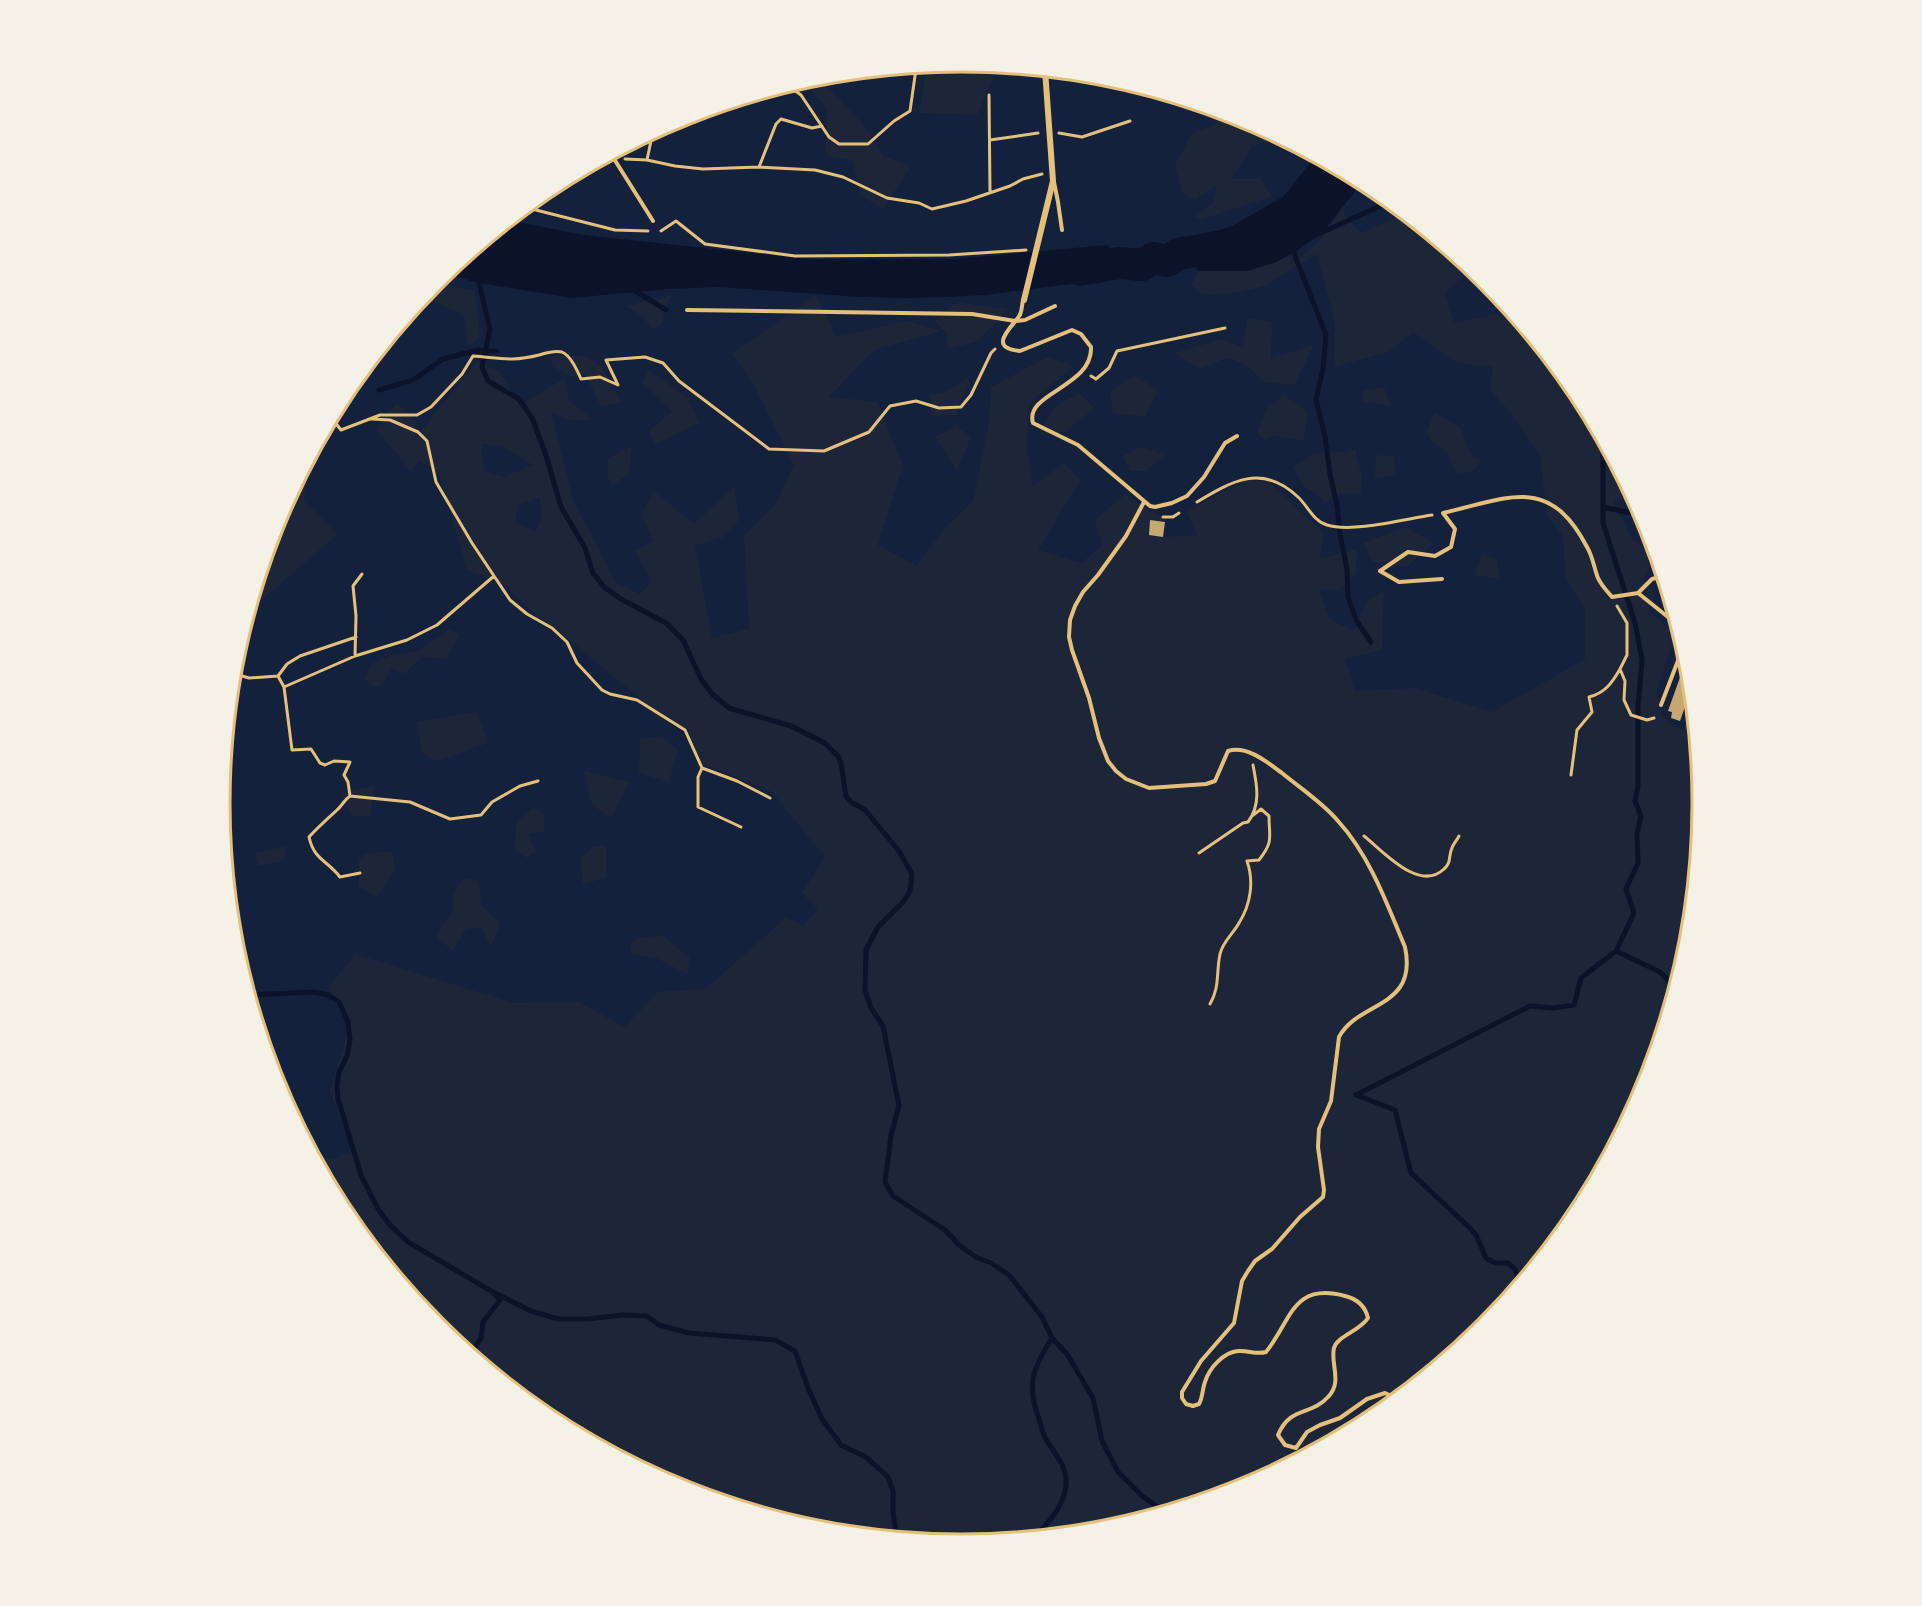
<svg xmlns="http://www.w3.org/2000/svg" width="1922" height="1606" viewBox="0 0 1922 1606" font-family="Mulish,sans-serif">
  <rect width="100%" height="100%" fill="#14213d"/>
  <path fill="#1d2539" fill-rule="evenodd" d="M961,62l50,4 -17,9 -17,40 -58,-2 8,-48z
    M817,76l45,47 21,33 28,10 -28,43 -23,-14 -7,-34 -28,-6 2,-46 -25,-29z
    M1221,111l24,7 41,22 -33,5 -22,34h31l10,18 -46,14 -24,9 -8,-3 18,-13 5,-19 -22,15 -13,-8 -7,-27 18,-33 22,-7z
    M1344,207v8l17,18 41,-18h6l64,53 -27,25 9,30 42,-9 29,13 53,64 56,107 -21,3 19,38 25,18 -14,22 12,16 -7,16 27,23 -18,58 6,25 18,13 13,-13 8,86 -14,145 -42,139 -69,128 -92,113 -112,92 -129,68 -139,42 -144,14 -145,-14 -139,-42 -128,-69 -113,-92 -92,-112 -32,-60 23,4 18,-9 -23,-59 21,-69 -22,-35 26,-33 158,49 66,-1 45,25 34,-35 49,-4 78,-70 19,7 14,-16 -16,-16 23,-36 -53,-65 -71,-29 -13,-34 -30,-11 -19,-20 -72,-60 -32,-24 -32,-30 -36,-14 -28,-97 -19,-12 -10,9 -33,-40 8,-14 12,-12 19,17 -1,18 62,-78 23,11 19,33 45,-26 5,21 24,20 -22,1 -20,-9 22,88 43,83 24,11 12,-13 -18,-30 19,-10 -12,-26 13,-24 40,33 40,-38 5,34 -16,17 -28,9 17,92 37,-9 -5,-93 31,-32 19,-39 -39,-78 -23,-33 84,-59 20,42 71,-16 34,10 -67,19 -45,47 48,5 26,63 -25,80 39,21 28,-38 28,-27 16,-78 2,-36 57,-30 26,9 -45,37 -3,39 7,44 31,-24 16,18 -42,70 43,13 21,-17 -7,-26 30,-26 37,23v20l35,-2 -10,-23 59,-34 25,6 53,49 -5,26 38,-10 -1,24 -18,18 -19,-3 10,31 24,12 14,-30 17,-11 -2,60 -37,9 10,32 60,-3 77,24 93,-53v-49l-20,-33 -2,-41 -16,-21 -7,-60 -31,-44 -19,-21 3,-23 -36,-4 -44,-31 -25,20 -54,15 1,-46 -18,-67 -53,32 -22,6 -39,3 -12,-10 7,-14h49l27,-8 16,-8 1,9 23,-18zM481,444l21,2 31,19 -30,12 -19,-6zM540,497l1,22 -6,13 -20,-10 3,-17z
    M434,282l41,9 5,46 -12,9 -5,-32 -38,-15 -6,1z
    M670,296l-9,29 -9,4 -9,-12 -16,-11z
    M956,302l53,7 -31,32 -29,8 -3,-16 -11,-12z
    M1248,318l24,4 -1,36 43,-13 -20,40 -29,-3 -22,-19 -17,-5 -26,11 -26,-16 48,-14 20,8z
    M549,356h35l16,9 22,37 -21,4 -16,-32 -15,2 -17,-9z
    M648,370l39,27 13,26 -45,22 -6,-14 23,-20 -29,-28z
    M1134,375l24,15 -13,27 -32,-4 -3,-20z
    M969,378l-12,37 -25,1 -2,-21 15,-3z
    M1384,387l7,19 -29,-4 1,-11z
    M1079,393l16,15 -30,24 -26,3 15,-28z
    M1284,395l24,16 -5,30 -29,-6 -9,5 -8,-7 10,-26z
    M1434,413l26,14 12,30 10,3 -10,12 -16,1 -9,-21 -16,-12 -4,-8z
    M957,426l14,11 -14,34 -22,-34z
    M632,446l-3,28 -16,11 -6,-9 1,-18z
    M1141,447l25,7 -19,17h-17l-7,-15z
    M1356,449v9l6,15 -1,21 -19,-1 -18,10 -7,-9 -13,-7 -10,-20 19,-14 32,-1z
    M1376,455l18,1 1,19 -20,3z
    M307,461l-3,40 34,33 -90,78 28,-93z
    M1406,527l27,16 -26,24 -35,-5 -9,-19z
    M1482,555l15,4 2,20 -25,-4z
    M450,629l10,5 -14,25 -25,-2 -16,17 -13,-6 -10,17 -10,1 -8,-7 7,-15 17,-7 31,-7z
    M478,712l10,31 -51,18 -15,-8 -6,-31z
    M661,736l17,14 -9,32 -30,-9 1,-34z
    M584,771l46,11 -19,36 -19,-13z
    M374,786l-4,31 -18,-1 -11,-23z
    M533,808l11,6v17l-16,3 8,17 -9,7 -13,-9 3,-28z
    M287,846l-4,15 -25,5 -3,-13z
    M594,846h12v32l-23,6 -3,-25z
    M392,852l4,17 -19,29 -18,-12v-26l7,-7z
    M463,878l16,3 2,24 19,19 -9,23 -10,-19 -15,1 -13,21 -17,-12 6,-13 12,-15 -1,-16z
    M662,935l28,23 -3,16 -33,-17 -22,-2 -2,-11 6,-5z"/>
  <path fill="#0b132b" d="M1316,156l47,25 -41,52 -28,20 -20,10 -27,8h-49l-11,-19 12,-15 33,-11 51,-29z
    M508,220l75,15 227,24h144l153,-14 16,18 -5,15 -133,17 -38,2 -41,1 -45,-1 -142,-10 -51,2 -96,9 -93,-15 -36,-10z"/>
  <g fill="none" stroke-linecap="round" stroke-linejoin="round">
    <path stroke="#0b132b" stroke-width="5" d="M1316,235l75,-34
      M1290,250l4,3 32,82 -3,34 -7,30 9,38 5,37 7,31 3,29 7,35 1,28 8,23 15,22
      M478,279l12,50 -8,38 6,14 31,18 13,19 14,37 15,52 24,41 8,25 11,14 17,12 45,24 17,17 18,39 11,15 17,14 62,18 34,17 13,13 3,7 5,33 5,6 14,8 34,41 13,23 -2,17 -6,10 -26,26 -12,23 -1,40 6,18 12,18 16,80 -8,29 -6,47 8,14 52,34 15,16 16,11 15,6 18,12 33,42 10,21 15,16 26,44 9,43 16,31 24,24 23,16
      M632,289l34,21
      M379,390l34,-10 30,-21 35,-9 19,1
      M1603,507l41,9
      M1616,951l44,21 16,16
      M248,995l66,-3 14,3 11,7 9,20 2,18 -3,16 -8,16 -2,13 1,14 23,76 17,34 12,16 18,17 83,49 40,20 27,8h30l34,-4 25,1 12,9 30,8 86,7 20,11 13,37 14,31 19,26 25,12 22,20 5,14v22l3,19 4,6
      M1520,1285l-5,-16 -7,-6h-13l-9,-5 -10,-23 -6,-7 -59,-55 -16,-63 -39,-15 174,-89 24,2 20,-3 7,-27 35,-27 18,-38 -8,-24 12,-26 -1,-29 4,-18 -6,-15 3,-15v-80l4,-46 -7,-37 -32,-100v-68l3,-11
      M470,1354l11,-16 2,-16 17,-22 -7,-7
      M1035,1537c13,-14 32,-34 31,-55 0,-17 -11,-28 -19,-41 -4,-6 -6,-15 -8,-22 -13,-35 -6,-51 13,-81"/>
    <path stroke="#0b132b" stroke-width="32" d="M1080,270l39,-7 23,2 11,-7 15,3 10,-7 50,-9"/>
  </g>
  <path fill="#c6a872" d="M1150,520l15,2 -2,15 -14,-2z
    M1684,666l5,2 4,35 -6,-2 -7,20 -9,-3 1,-6 -4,-1z"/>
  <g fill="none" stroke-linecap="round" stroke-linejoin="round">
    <path stroke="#e5c07b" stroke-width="3" d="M849,73l3,3 17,-1 11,-6
      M787,85l14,10 28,42 10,7h29l26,-23 16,-10 6,-42 -16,-1
      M989,95l1,97
      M1059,133l23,4 48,-16
      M990,140l48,-7
      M625,159l22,1 28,6 28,3 56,-2 56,3 28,7 44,21 32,5 13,6 34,-8 44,-15 13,-7 19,-5
      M647,160l6,-29
      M759,167l17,-43 5,-5 31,9 10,-2
      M524,207l91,23 33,1
      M661,231l15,-10 29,23 90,12 154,-1 77,-5
      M1091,376l5,3 13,-11 8,-17 108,-23
      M331,417l10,13 39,-15h37l14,-8 31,-33 11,-18c27,2 39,6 66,-1 7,-2 15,-5 23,-3 9,4 15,18 19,27l19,-2 18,8 -12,-25 39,-3 18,6 16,18 90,68 55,2 45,-19 21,-26 26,-5 23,7 22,-1 10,-12 20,-42 4,-4
      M372,419l18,1 28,12 9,9 9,41 36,61 38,57 17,14 25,14 15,14 10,21 25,27 8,4 27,6 48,30 17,38 -4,9v30l43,20
      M1197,502c35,-21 65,-39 101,-5 10,9 15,24 29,28 25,8 78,-6 105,-10
      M1163,517h10l6,-4
      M1617,606l10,17v32l-7,14 5,12 -1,19 7,15 16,5 7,-2
      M355,656l1,-40 -3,-30 9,-12
      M232,673l17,5 29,-2 6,11 8,63 19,-1 9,14 5,2 9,-4 16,1 -6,13 4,7 2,14
      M278,676l9,-12 13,-8 56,-19
      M284,687l71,-31 52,-16 30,-15 57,-49
      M702,768l35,13 33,17
      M1571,775l6,-45 15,-18 -3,-15c16,-4 23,-14 31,-28
      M1364,836c18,14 55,57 80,33 8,-7 4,-13 8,-21 1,-4 5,-8 7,-12
      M1199,853l44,-30 5,-1c13,-17 9,-37 5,-57
      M360,873l-20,4c-13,-17 -26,-17 -31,-40 9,-10 18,-18 28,-27 5,-4 7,-10 13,-14l60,6 40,17 31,-4 11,-13 28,-16 18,-5
      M1210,1004c10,-17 6,-31 10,-50 3,-13 13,-20 19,-31 12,-19 15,-42 8,-62l12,-1c15,-19 10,-22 10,-44l-8,-7 -9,7"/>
    <path stroke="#e5c07b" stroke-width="4" d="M611,154l42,67
      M1054,182l4,20 4,28
      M1023,300c-1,5 -1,10 -3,15 -8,12 -34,33 0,36l52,-21 9,4 10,13c2,40 -67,46 -58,76l45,22 72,61 5,1 17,-4 15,-7 17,-19 21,-34 12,-7
      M687,310l285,4 43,7 10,-1 30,-14
      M1144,502l-18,34 -28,39 -15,17 -8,14 -5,14 -1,17 3,13 17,48 10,40 9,23 8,10 10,8 23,9 57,-4 9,-3 13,-30c19,-6 39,11 54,22 18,15 41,30 56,48 32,35 49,83 67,126 13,62 -46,53 -66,90l-8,64 -12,28 -1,18 6,43 -1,7 -23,20 -28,32 -17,12 -7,10 -6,10 -8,42 -33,38 -19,31v6l4,6 7,2 6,-2c4,-7 3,-14 6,-22 4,-14 19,-30 33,-31 10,-1 18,4 28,1 26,-32 26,-70 79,-56 12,3 20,9 23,22 -8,13 -31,18 -34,30 -4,15 9,34 -6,49 -17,19 -38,9 -50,38l7,10 11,3 11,-16 13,-7 20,-7 27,-19 18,-6 13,6
      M1442,579l-43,3 -19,-11 28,-19 27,4 16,-9 4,-18 -12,-16c65,-15 106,-39 144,34 6,10 7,21 11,31 3,7 9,13 14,19l26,-4 14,-14 11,-3
      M1638,593l40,32
      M1661,705l23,-60"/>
    <path stroke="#e5c07b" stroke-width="6" d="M1024,300l29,-119 -8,-111"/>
  </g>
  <path d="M0 0H1922V1606H0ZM230 803a731 731 0 1 1 1462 0a731 731 0 1 1-1462 0Z" fill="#f6f1e7" fill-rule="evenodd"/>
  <path fill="none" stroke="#e5c07b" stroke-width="3" d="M230 803a731 731 0 1 1 1462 0a731 731 0 1 1-1462 0Z"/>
</svg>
